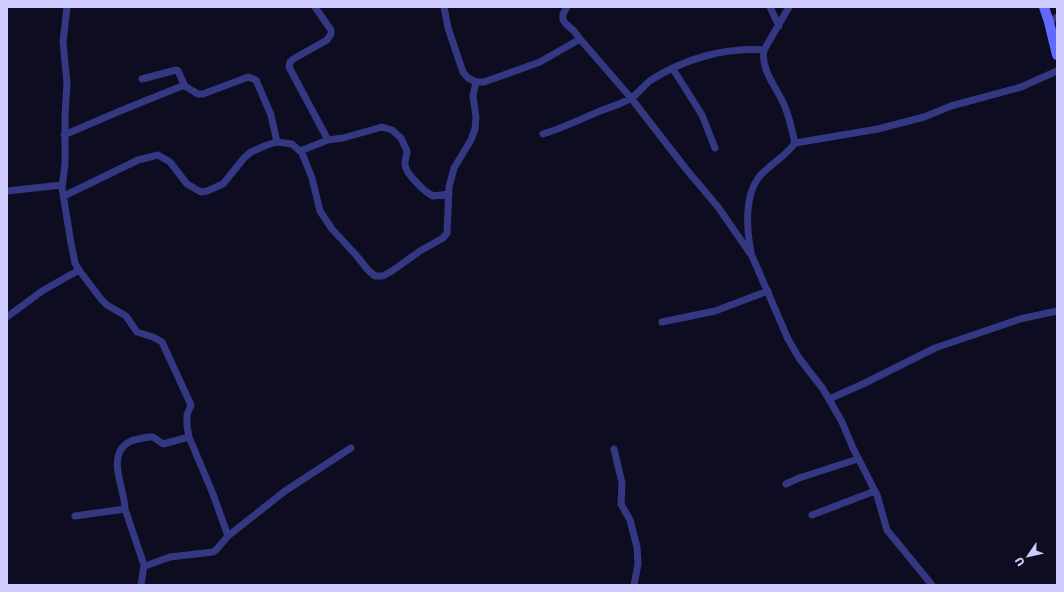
<svg xmlns="http://www.w3.org/2000/svg" width="1064" height="592" viewBox="0 0 1064 592" font-family="'Golos Text',sans-serif">
  <rect width="100%" height="100%" fill="#0e0c20"/>
  <g fill="none" stroke-linecap="round" stroke-linejoin="round">
    <path stroke="#343782" stroke-width="7" d="M315,7l16,23v4l-4,6 -32,18 -5,4 -1,5 39,73
      M444,7l4,21 15,44 5,6 8,4h8l56,-20 40,-23 51,59 55,71 32,38 34,49 36,83 11,19 24,31 19,33 11,26 24,47 10,35 45,55
      M567,7l-4,7v6l3,4 8,7 6,8
      M770,7l9,19
      M1049,22l8,-5
      M673,69l29,46 13,33
      M183,85l15,9h5l45,-17 8,3 15,35 6,27
      M543,134c20,-6 38,-15 57,-23 10,-4 22,-7 31,-13 7,-4 13,-13 20,-18 33,-21 74,-33 113,-30
      M64,135l56,-24 62,-25 2,-2 -6,-13 -2,-1 -34,9
      M795,143l83,-14 46,-12 27,-11 70,-19 36,-16
      M300,151l28,-11 15,-2 39,-11 10,3 9,8 6,13c0,4 -2,8 -2,12 -1,10 20,29 28,33l16,-2
      M7,191l55,-6
      M64,196l74,-36 20,-5 12,7 17,22 14,8 6,-1 16,-7 21,-26 7,-6 16,-7 10,-3 15,2 10,9 10,25 8,33 12,18 24,26 12,15 7,6h8l9,-5 28,-20 23,-13 4,-5 2,-46 5,-19 17,-28 4,-11 1,-12 -3,-21 3,-14
      M751,253c-4,-22 -7,-56 8,-76 10,-12 26,-20 36,-34 -3,-12 -5,-24 -10,-36 -7,-18 -25,-37 -21,-57l25,-43
      M79,270l22,29 6,6 19,11 11,16 16,5 9,5 29,63 -4,10v11l2,11 24,57 15,42
      M7,317l35,-26 37,-21 -4,-7 -4,-20 -9,-55 3,-24v-49l2,-32 -4,-41 4,-35
      M662,322l53,-11 53,-20
      M829,399l34,-15 72,-36 85,-29 37,-8
      M614,449l8,34 -1,21 9,16 7,27 1,17 -4,21
      M786,484l13,-6 59,-19
      M125,509c0,-19 -18,-50 1,-65 5,-5 17,-6 23,-7h4l10,7 26,-7
      M812,515l63,-24
      M75,516l50,-7 19,56h4l22,-8 43,-5 3,-2 12,-14 57,-45 66,-43
      M141,585l3,-20"/>
    <path stroke="#6269ff" stroke-width="10" d="M1044,7l5,15 8,33"/>
  </g>
  <rect width="1064" height="592" fill="none" stroke="#cdcbff" stroke-width="16"/>
  <g transform="translate(1028 556) rotate(236)" stroke="#0e0c20" stroke-width="3" paint-order="stroke">
  <path d="M0-3L7 15L0 10L-7 15Z" fill="#cdcbff"/>
  <text y="-6" font-size="11" font-weight="bold" text-anchor="middle" fill="#cdcbff">U</text>
  </g>
</svg>
